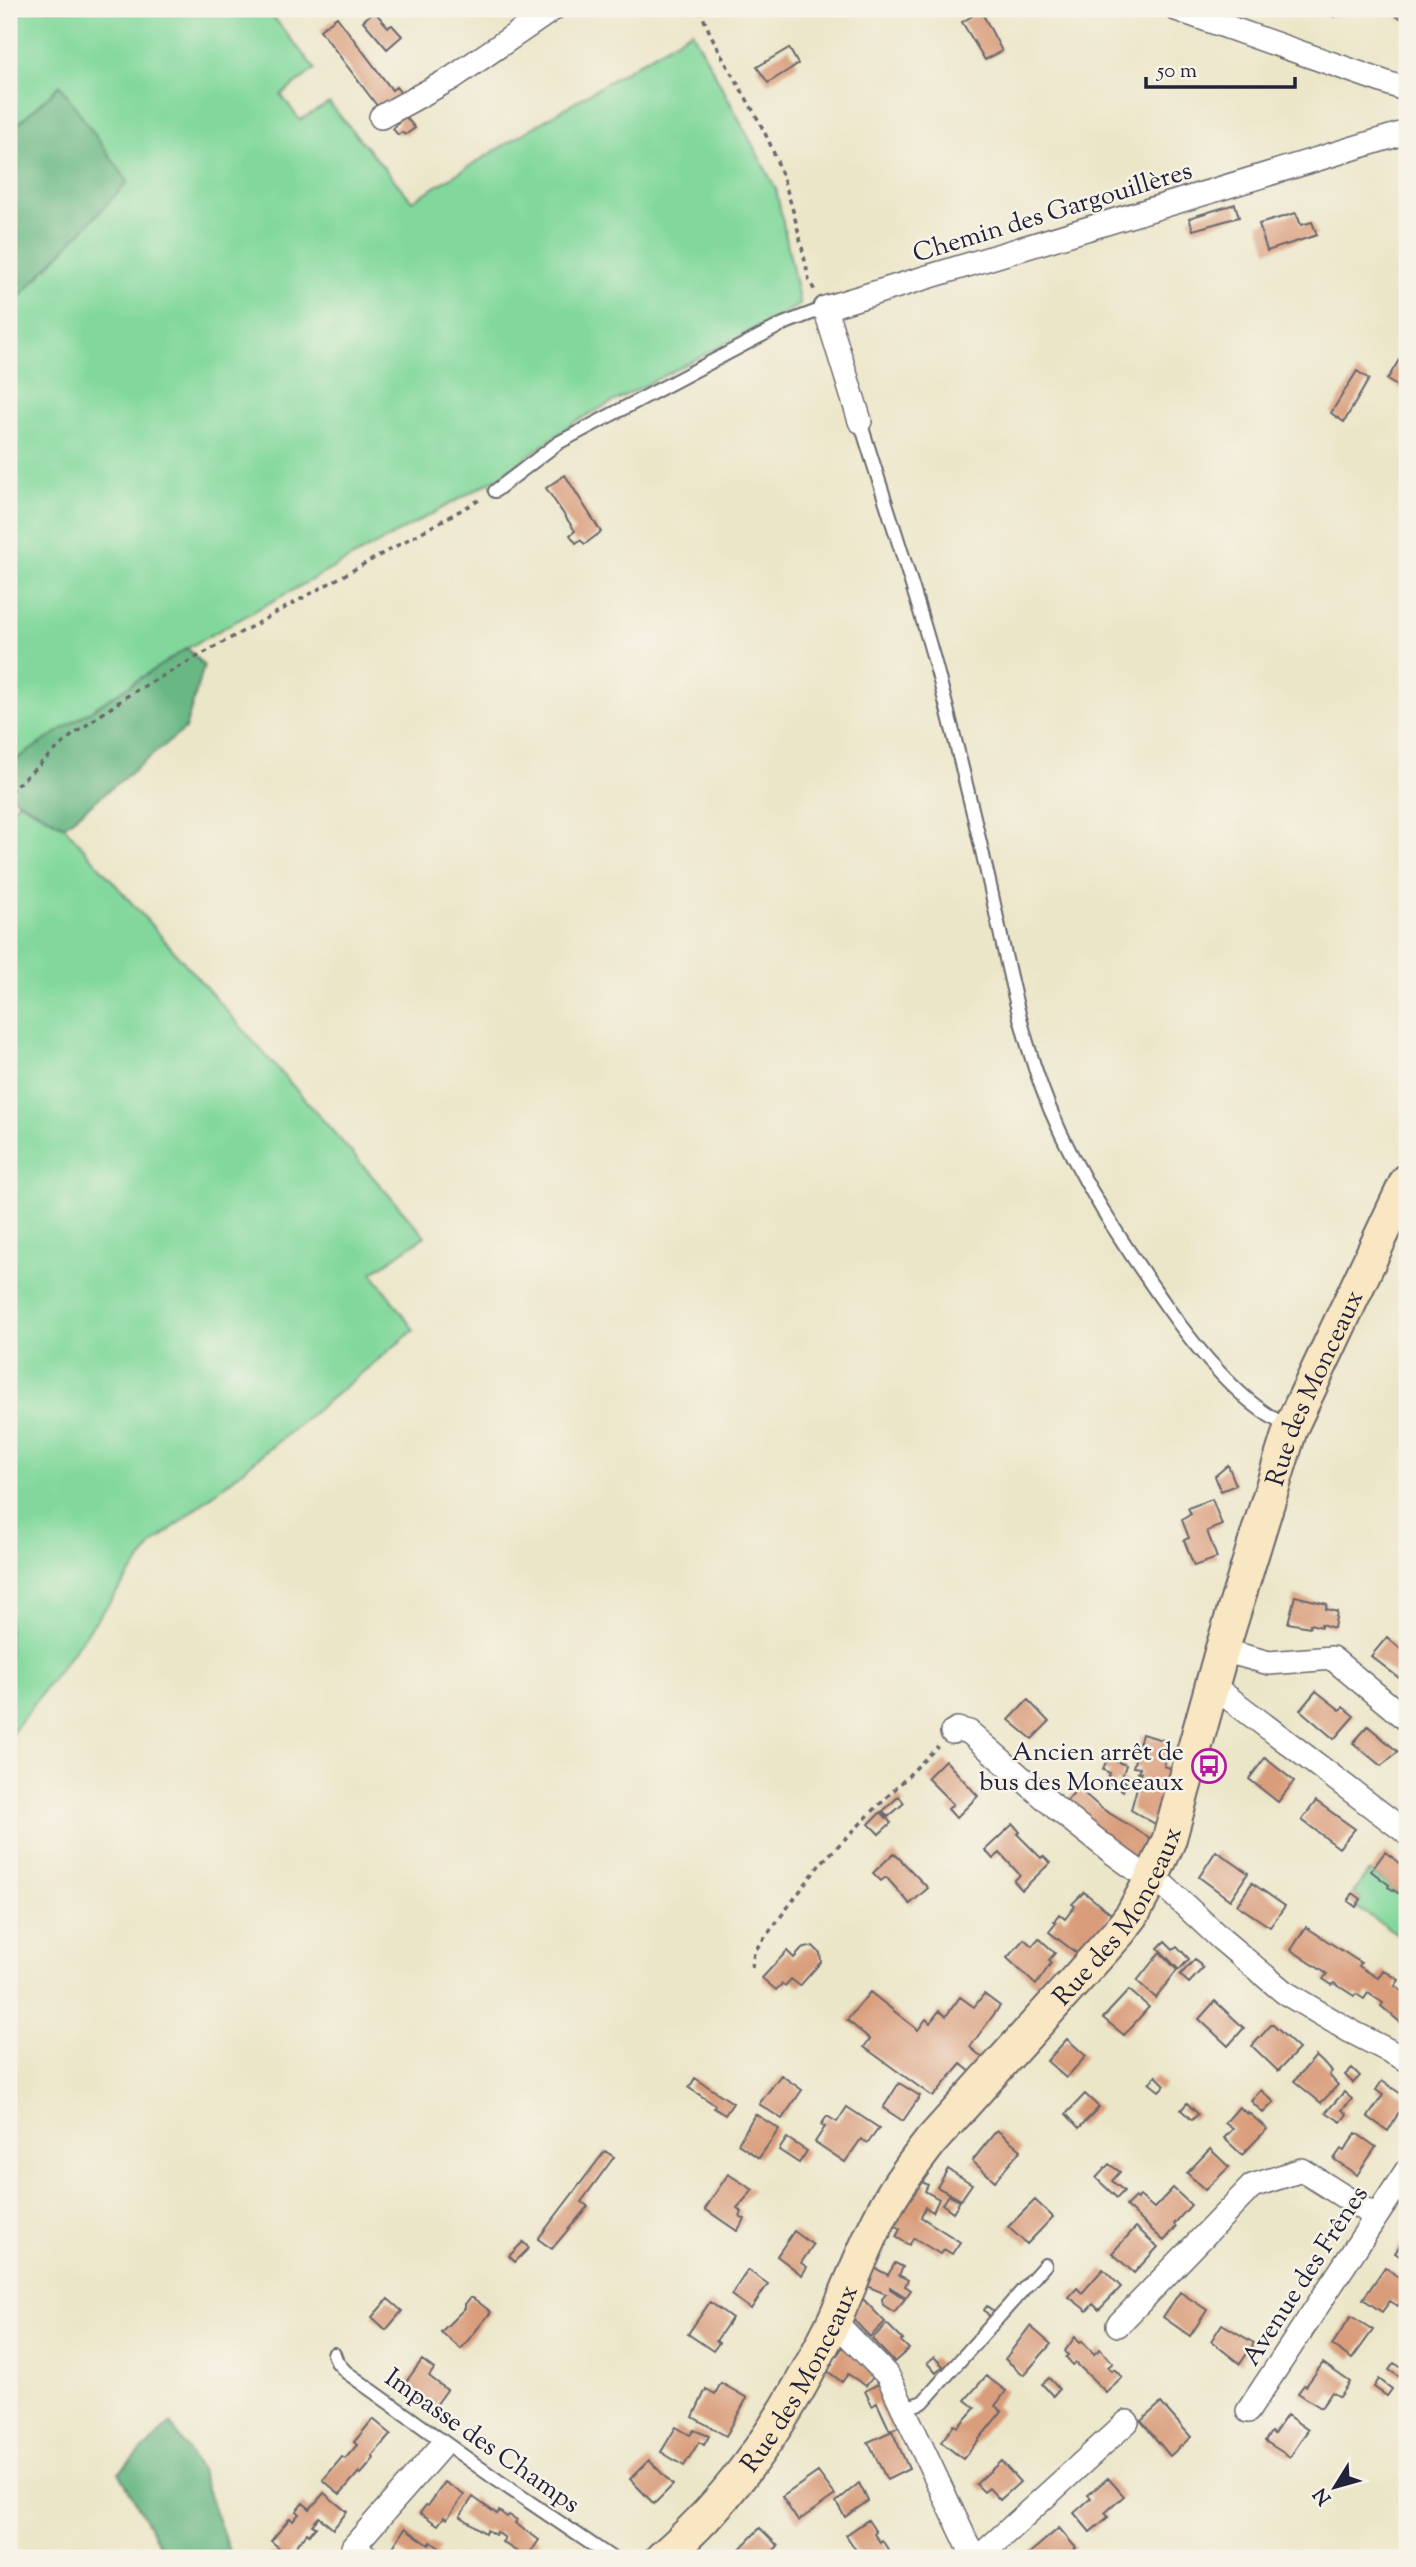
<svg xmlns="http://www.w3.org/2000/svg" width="1416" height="2567" viewBox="0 0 1416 2567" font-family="'Sorts Mill Goudy',serif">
  <rect width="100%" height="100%" fill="#f7f3e8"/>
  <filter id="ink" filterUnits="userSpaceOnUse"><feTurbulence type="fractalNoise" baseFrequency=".0143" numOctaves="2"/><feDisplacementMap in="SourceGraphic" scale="14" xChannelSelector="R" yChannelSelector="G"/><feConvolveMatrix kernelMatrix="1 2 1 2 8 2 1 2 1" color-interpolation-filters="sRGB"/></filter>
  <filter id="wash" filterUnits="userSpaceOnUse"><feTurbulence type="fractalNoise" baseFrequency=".00686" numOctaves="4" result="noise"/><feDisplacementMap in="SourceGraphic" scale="28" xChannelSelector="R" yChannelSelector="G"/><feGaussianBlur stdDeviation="1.57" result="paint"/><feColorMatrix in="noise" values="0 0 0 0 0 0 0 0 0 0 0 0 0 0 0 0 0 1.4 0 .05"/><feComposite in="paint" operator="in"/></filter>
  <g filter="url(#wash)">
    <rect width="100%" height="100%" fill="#ece6c9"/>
    <path fill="#82d89c" stroke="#527d6c" stroke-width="2" d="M9,9h142l4,5 8,-5h104l48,60 -34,26 19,25 29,-17 83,98 280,-170 84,158 24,116 -224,116 -75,55 -314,172 -178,116z
      M19,802l45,24 361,410 -53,37 42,57 -261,214 -144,193v-926z
      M1369,1871l20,14 -1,2 8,6 2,-2 9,7v42l-51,-33 5,-8 -8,-6z"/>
    <path fill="#69b884" stroke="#466d60" stroke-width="2" d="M60,85l68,97 -119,126v-176z
      M187,648l17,18 -19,63 -121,97 -55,-30v-32z
      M171,2423l30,49 29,82 -6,4h-57l-48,-86z"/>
    <g id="blocks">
      <path fill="#d99d7c" d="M1321,9h17l-3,8 -15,-6z
        M1383,9h24v11l-10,-3 1,-2z
        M374,11l14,16 4,-2 10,11 -15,13 -24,-28z
        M981,11l21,40 -17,9 -23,-38z
        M337,17l55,73 4,-3 7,9 -22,15 -61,-81z
        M789,48l9,16 -30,19 -11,-16z
        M401,111l14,17 -10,7 -3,-3 -4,3 -5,-6 6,-7 -5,-6z
        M1235,204l4,13 -46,13 -4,-12z
        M1296,213l5,12 11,-3 5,13 -50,16 -8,-27z
        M1399,360l8,5v27l-20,-12z
        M1357,371l12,8 -25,43 -13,-9z
        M565,475l36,57 -16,12 -5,-4 -4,3 -6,-8 5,-4 -29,-43z
        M1228,1465l8,20 -15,6 -6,-15z
        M1212,1499l10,26 -15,6 10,27 -23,8 -10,-26 5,-2 -7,-18 9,-6 -3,-6z
        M1295,1596l32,8 -1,5 11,3 -3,16 -13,-4v3l-11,-3v3l-22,-4z
        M1387,1637l20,18v13l-8,10 -28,-22z
        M1316,1691l24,19 3,-3 11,9 -20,23 -34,-29z
        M1028,1700l21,22 -17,17 -23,-19z
        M1368,1726l30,26 -17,14 -28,-23z
        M1142,1734l28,8 -6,24 9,3 -16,56 -26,-15 10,-38h-3l2,-4 -7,-1z
        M1107,1758l19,7 -5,14 6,4 -4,8 -5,-4 2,-4 -3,-2 -3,5 -8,-5 4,-8 -7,-3z
        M1265,1758l29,23 -16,21 -29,-23z
        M945,1760l33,36 -22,22 -8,-9 5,-5 -26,-26z
        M1078,1788l23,20 52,32 -12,26 -78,-61z
        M899,1796l5,7 -16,14 -5,-6z
        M1316,1801l39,28 -16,19 -37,-28z
        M881,1812l10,11 -12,11 -10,-10z
        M1013,1824l7,8 -3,2 24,24 2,-2 7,7 -28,27 -8,-9 6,-6 -20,-22 -7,6 -8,-9z
        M1216,1851l32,22 -18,27 -31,-23z
        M1385,1852l19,14h3v32l-19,-11 1,-2 -18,-14z
        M894,1853l34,35 -18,16 -24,-27 -5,4 -8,-8z
        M1252,1883l33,23 -15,21 -33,-22z
        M1084,1892l27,22 -32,41 -30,-23 7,-9 -2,-2 5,-7 6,5 10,-13 -3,-2z
        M1353,1893l8,6 -5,8 -8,-6z
        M1306,1927l55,36 -2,3 19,12 5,-8 16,10 -4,6 12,9v33l-26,-22 2,-3 -15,-10 -4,6 -8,-5 -2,2 -20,-13 -2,2 -9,-6 4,-5 -36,-24z
        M1039,1938l16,15 -6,7 2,3 -15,22 -29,-27 17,-19 8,7z
        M1165,1941l8,8 4,-3 12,13 -10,11 -21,-22z
        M813,1946l7,7 1,9 -21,24 -9,-7 -6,7 -3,-2 -6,6 -14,-12 25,-27 7,7 8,-9z
        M1160,1952l17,18 -21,28 -19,-17z
        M1195,1959l8,9 -14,15 -9,-8z
        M1129,1990l20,17 -25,28 -21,-17z
        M870,1992l48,38 8,-11 4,4 9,-12 7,5 14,-19 14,10 10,-13 16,12 -30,41 14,12 -12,14 -11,-9 -28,33 -69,-50 6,-8 -23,-19z
        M1215,2001l29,27 -16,18 -29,-27z
        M1272,2024l27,25 -21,22 -26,-25z
        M1067,2039l19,17 -20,22 -19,-17z
        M1316,2056l16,15 -3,4 9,10 -17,18 -27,-22z
        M1352,2068l8,8 -7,7 -8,-8z
        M781,2075l21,15 -20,29 -23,-15z
        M1156,2076l9,9 -6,6 -10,-8z
        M695,2078l38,25 -8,12 -11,-7 1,-3 -26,-17z
        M1382,2081l25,17 -19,33 -20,-14 15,-22 -7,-5z
        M899,2083l21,13 -17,25 -20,-13z
        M1261,2090l13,12 -11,11 -12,-12z
        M1344,2092l8,7 -10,11 5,4 -6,8 -15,-10z
        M1085,2094l14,13 -20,21 -13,-14z
        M1187,2103l11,11 -6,6 -11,-10z
        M847,2107l32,21 -11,15 -7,-4 -16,23 -30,-20 10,-15 -4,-2 6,-9 10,6z
        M1239,2107l8,7 1,-2 19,17 -25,26 -18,-17 9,-9 -8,-6z
        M755,2114l24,15 -20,29 -21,-14z
        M997,2130l24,20 -26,31 -23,-20z
        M1356,2133l20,14 -19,28 -23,-16 7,-10 3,2z
        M787,2138l20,13 -8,12 -20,-13z
        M1210,2149l19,18 -24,23 -18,-17z
        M605,2151l9,6 -33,45 7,4 -36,43 -14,-10z
        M1109,2164l11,8 -8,9 12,10 -7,7 -21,-20z
        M948,2169l24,15 -11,16 -24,-13z
        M728,2174l25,16 -16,18 5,4 -2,4 5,3 -8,12 -32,-22z
        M917,2179l11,6 -3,6 14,8 -6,13 -8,-5 -4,10 39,25 -8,12 -8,-5 -4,5 -26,-16 -5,7 -13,-8 4,-8 -6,-4z
        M1173,2188l18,17 -17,19 2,3 -12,14 -38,-35 9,-9 2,2 3,-3 14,12z
        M948,2195l12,6 -7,11 -11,-8z
        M1035,2200l18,17 -26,27 -19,-17z
        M1136,2227l22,20 -24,26 -22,-20z
        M794,2231l19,14 -12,18 6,4 -5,8 -25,-19z
        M1407,2235v26l-12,-8z
        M523,2242l6,6 -14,14 -6,-6z
        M895,2263l8,4 -4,8 9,5 -3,6 6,4 -5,7 -16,-10v2l15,10 -11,13 -11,-7 -1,-6 4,-5 -22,-9 9,-18 15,8z
        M1385,2267l19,14 3,4v7l-9,14 -8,-5 -8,11 -19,-13z
        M1103,2269l18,18 -22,23 -6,-6 -6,7 -18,-14 8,-9 5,5z
        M748,2270l20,14 -17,25 -20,-14z
        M1180,2292l27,18 -17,26 -27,-19z
        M470,2298h3l18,14 -30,37 -20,-17 24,-24v-4z
        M388,2299l14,12 -16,19 -14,-13z
        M863,2299l22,23 -15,15 -20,-21z
        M710,2302l22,16 -16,23 3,2 -6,8 -25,-17z
        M987,2306l7,6 -4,5 -6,-7z
        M1351,2316l22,14 -21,29 -20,-14z
        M887,2324l16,16 -2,1 8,8 -15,13 -22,-23z
        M1222,2324l32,19 -14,21 -29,-23z
        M1030,2326l21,18 -27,31 -19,-16z
        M1075,2337l5,6 2,-2 12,13 6,-5 13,14 -5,4 4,4 2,-2 8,8 -16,15 -30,-29 -3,2 -7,-8 2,-2 -3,-4z
        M843,2347l34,25 -11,14 -18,-12 -6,8 -16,-12z
        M934,2357l9,9 -7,7 -9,-10z
        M422,2360l12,9 -5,7 18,14 -14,19 -30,-23z
        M1323,2363l27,19 -10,15 -8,-5 -11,16 -23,-15 6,-8 2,1z
        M1394,2363l11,7 -5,7 -11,-7z
        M986,2376l20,15 -11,15 7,5 -39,48 -22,-17 13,-17 4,2 17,-19 -10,-8z
        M1049,2378l10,11 -6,7 -11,-12z
        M1379,2379l13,10 -5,7 -13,-9z
        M884,2381l21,43 -15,7 -13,-28 -5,3 -7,-15z
        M721,2383l26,15 -21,38 -33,-19 13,-28 9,5z
        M1161,2403l30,34 -21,19 -29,-35z
        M1287,2415l21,15 -18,27 -25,-16 6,-9 3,2z
        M373,2419l18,15 -19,22 2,2 -6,8 -7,8 -2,-2 -19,22 -17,-14 19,-23 3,2 12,-14 -3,-3z
        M676,2427l14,8 4,-5 15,6 -5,9 -5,-3 -15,24 -23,-14z
        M892,2431l17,38 -22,11 -19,-38z
        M649,2460l24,25 -19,19 -24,-25z
        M1001,2461l19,21 -20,18 -11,-12 -5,4 -8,-8z
        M818,2472l17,23 -37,26 -16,-24z
        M1108,2478l16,18 -19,17 3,4 -18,15 -16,-19 17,-15 -3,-3z
        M445,2482l19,13 -17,24 -3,-2 -6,8 -18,-12 6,-8 2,1z
        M859,2483l9,18 -23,16 -9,-15z
        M324,2493l23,19 -14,17 -14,-12 -7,8 4,2 -7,8 -2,-2 -19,23 3,2h-25l4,-5 3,3 6,-8 -8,-7 19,-23 3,3 6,-7 -3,-3 7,-8 7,6z
        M473,2497l24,17 2,-3 8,6 2,-2 8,5 -2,3 24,17 -12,18 -25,-16 3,-4 -8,-6 -2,3 -8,-5 -2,3 -25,-17z
        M868,2520l8,12 -2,2 6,8 2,-2 11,17 -2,1h-30l-15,-23z
        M405,2528l24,17 2,-3 9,6 -4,6 7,4h-33l-17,-11z
        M760,2528l18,18 -12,12h-33l-1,-1z
        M1059,2528l17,20 -12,10h-36l-2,-2z"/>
    </g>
  </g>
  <g filter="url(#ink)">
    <use href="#blocks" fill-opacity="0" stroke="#69676d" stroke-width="2"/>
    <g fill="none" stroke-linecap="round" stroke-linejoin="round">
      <g stroke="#69676d" stroke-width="16">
        <path id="service" d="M860,421c26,84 55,168 78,253 18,68 35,137 51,207 17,77 31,155 61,228 30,71 73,135 117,198 28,40 78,102 124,120
          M495,491l63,-48 225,-119 42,-16
          M334,2354l3,8 9,10 151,108 115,78
          M905,2408l18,-6 122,-137"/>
      </g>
      <g stroke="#69676d" stroke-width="26">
        <path id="minor" d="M1176,9l231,81
          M381,117l71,-39 101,-69
          M860,421l-35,-113 582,-176
          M1222,1650l47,13 63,-5 75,62
          M1213,1686l194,147
          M952,1732l5,-3 12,3 87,76 57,45 29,21 19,9 60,56 63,53 66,39 57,29
          M832,2323l9,5 47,48 86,182
          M1118,2325l134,-139 50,-16 74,47
          M1248,2411l159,-241
          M369,2558l-16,-11 87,-99
          M978,2558l149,-136"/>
      </g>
      <g stroke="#69676d" stroke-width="37">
        <g id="secondary">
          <path id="s1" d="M662,2558c75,-64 128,-146 171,-235 18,-38 32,-79 53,-117 12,-23 29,-44 45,-65l188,-209 13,-17 19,-35 18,-40 53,-190 69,-223 116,-246"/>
        </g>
      </g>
      <path stroke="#69676d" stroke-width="3.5" stroke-dasharray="5 5" stroke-linecap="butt" d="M700,9c18,50 53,93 73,142 17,42 27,85 36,129l6,11
        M9,792l61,-55 60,-43 351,-195
        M752,1968l2,-16 67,-89 117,-117"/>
      <use href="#service" stroke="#fff" stroke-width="12"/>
      <use href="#minor" stroke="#fff" stroke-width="23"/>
      <use href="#secondary" stroke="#f9e7c3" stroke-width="33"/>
    </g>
  </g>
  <defs>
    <g id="bus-ring" transform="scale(1.75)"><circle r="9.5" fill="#f7f3e8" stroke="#b5179e" stroke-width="1.5"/><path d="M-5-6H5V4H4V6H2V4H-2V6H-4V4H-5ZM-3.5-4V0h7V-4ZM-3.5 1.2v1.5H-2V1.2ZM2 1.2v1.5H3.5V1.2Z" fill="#b5179e"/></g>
  </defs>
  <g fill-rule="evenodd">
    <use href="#bus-ring" x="1209" y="1766"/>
  </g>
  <g text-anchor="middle" stroke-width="5" stroke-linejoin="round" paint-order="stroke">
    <g font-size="26" fill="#22223b" stroke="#f7f3e8">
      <text transform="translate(1052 211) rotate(-17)" y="9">Chemin des Gargouillères</text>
      <text dy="9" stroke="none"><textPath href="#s1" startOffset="1362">Rue des Monceaux</textPath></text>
      <text dy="9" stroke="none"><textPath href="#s1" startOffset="794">Rue des Monceaux</textPath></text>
      <text transform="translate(1304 2275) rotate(-57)" y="9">Avenue des Frênes</text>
      <text dy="9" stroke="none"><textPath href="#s1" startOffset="228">Rue des Monceaux</textPath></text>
      <text transform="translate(483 2440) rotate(35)" y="9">Impasse des Champs</text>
    </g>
    <g font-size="26" fill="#22223b" stroke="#f7f3e8" text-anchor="end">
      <text x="1184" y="1760">Ancien arrêt de<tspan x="1184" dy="30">bus des Monceaux</tspan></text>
    </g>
  </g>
  <rect width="1416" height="2567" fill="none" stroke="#f7f3e8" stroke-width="35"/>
  <g transform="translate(1335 2487) rotate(233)" stroke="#f7f3e8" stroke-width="5" paint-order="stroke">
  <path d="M0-5L12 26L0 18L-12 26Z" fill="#22223b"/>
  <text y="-10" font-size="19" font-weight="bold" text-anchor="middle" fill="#22223b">N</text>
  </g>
  <path d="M1146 77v10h149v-10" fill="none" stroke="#22223b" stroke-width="3.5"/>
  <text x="1157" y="77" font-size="21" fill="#22223b" stroke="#f7f3e8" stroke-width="5" paint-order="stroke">50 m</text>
</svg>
